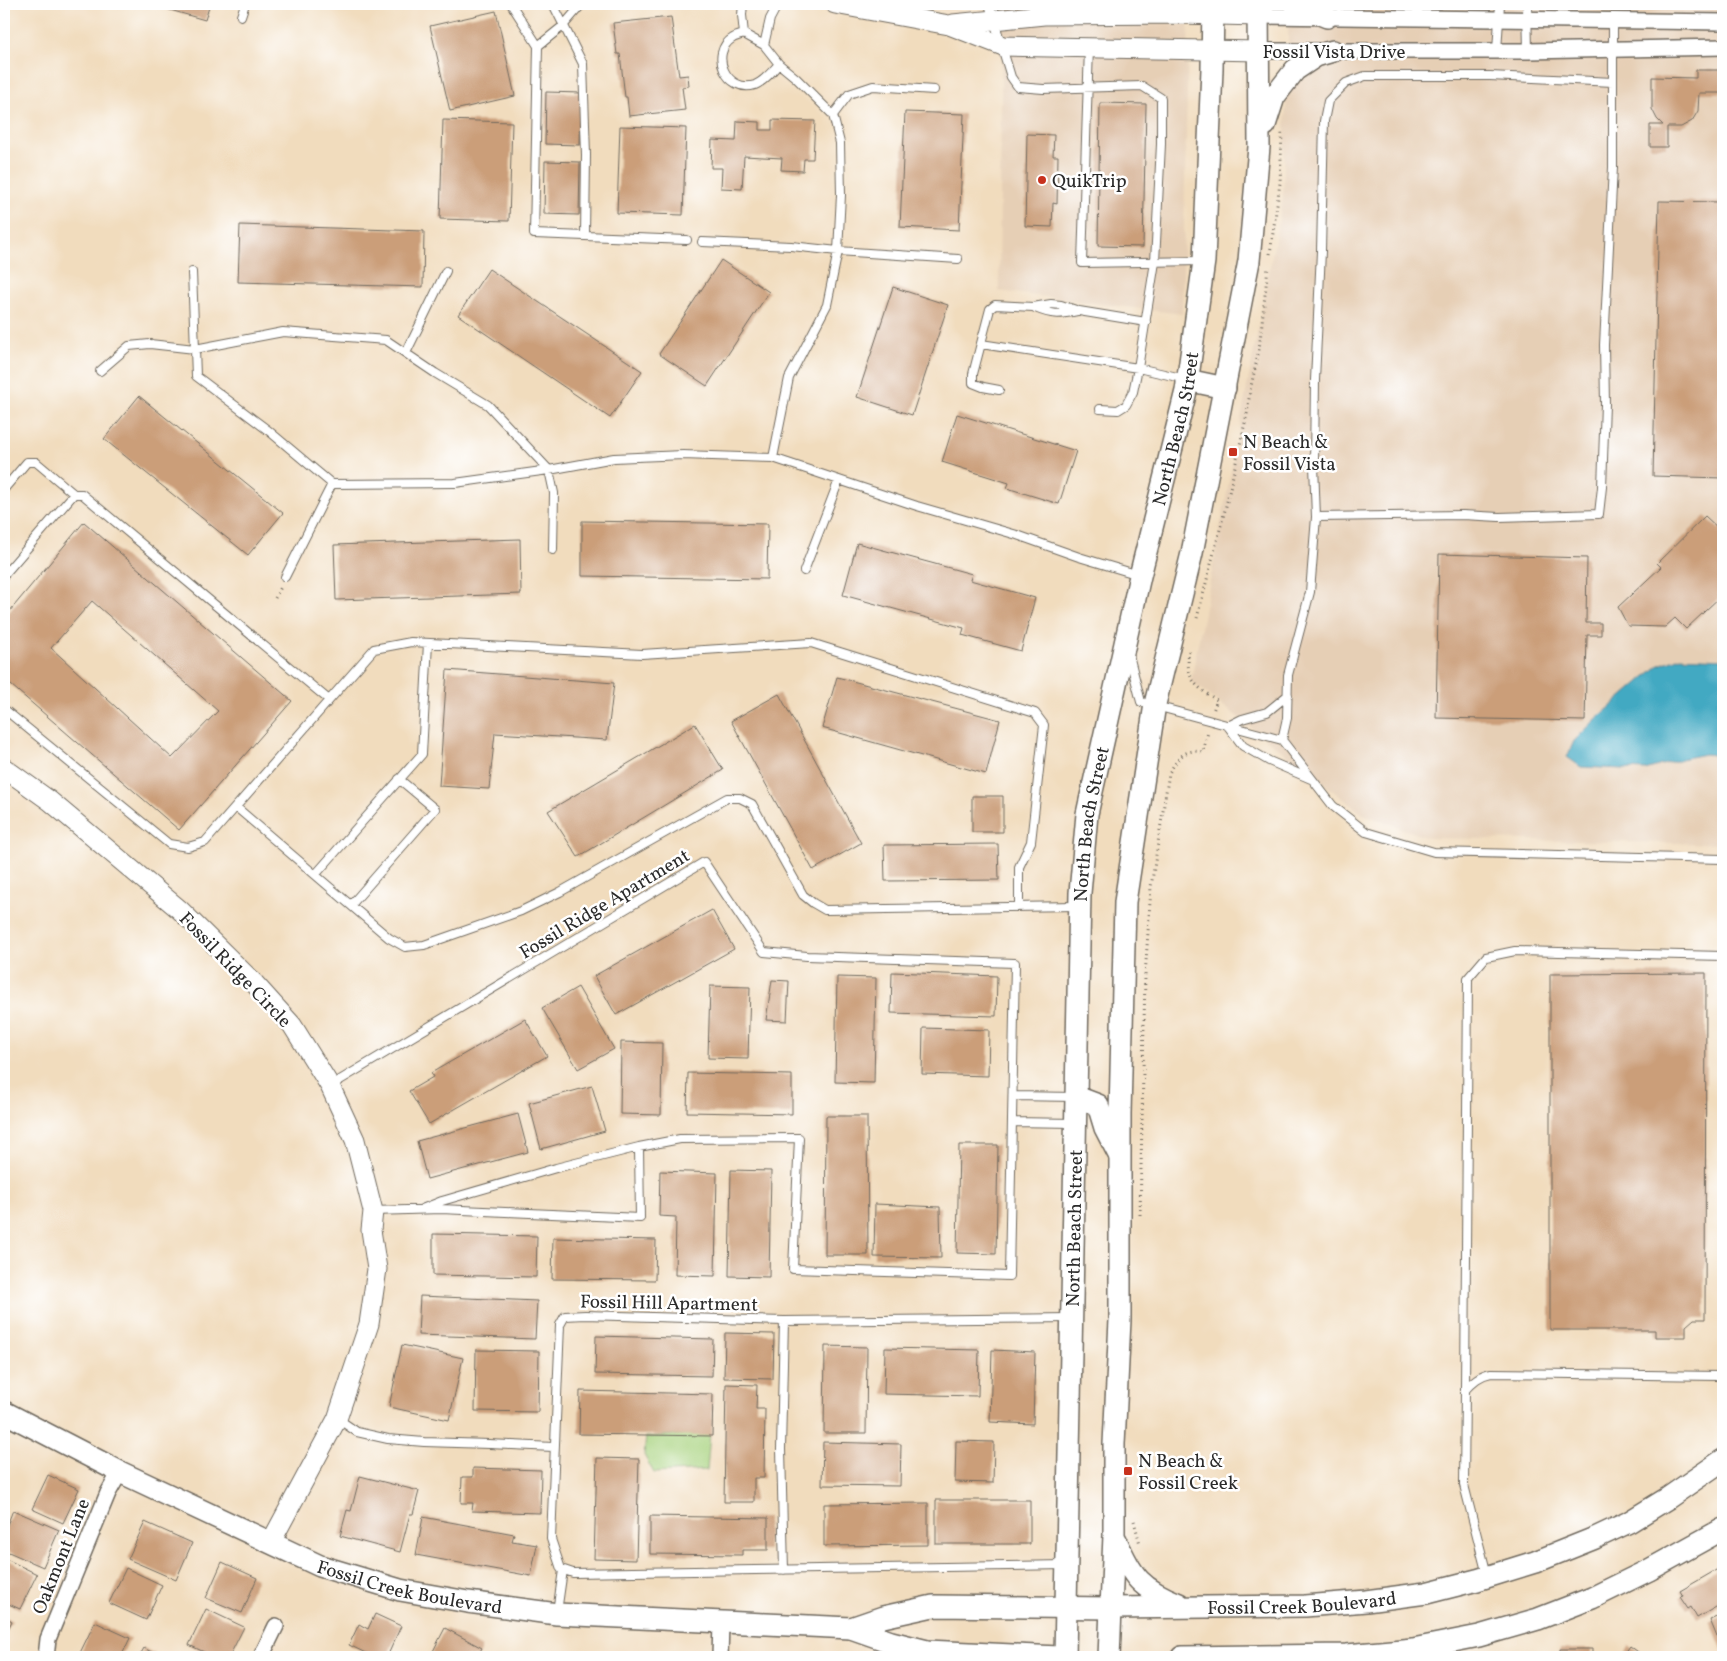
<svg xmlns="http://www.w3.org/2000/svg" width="1727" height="1661" viewBox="0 0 1727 1661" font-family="Vollkorn,serif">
  <rect width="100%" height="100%" fill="#fff"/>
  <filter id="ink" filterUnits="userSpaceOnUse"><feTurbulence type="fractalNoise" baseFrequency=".02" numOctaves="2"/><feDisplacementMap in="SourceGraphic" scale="10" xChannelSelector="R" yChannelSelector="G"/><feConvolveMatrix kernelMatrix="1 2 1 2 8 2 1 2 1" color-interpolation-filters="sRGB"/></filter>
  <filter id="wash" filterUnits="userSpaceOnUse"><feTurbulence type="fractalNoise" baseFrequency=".0096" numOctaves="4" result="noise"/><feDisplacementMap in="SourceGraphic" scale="20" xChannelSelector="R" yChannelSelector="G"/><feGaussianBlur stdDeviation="1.12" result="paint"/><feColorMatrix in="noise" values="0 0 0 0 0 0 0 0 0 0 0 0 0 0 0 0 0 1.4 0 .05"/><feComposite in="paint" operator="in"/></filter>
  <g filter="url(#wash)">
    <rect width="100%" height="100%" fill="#f1dcbd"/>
    <path fill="#e6cfb5" d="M1002,4h187l-7,310 -183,-23z
      M1289,4h434v840l-295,-6 -65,-24 -172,-133 92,-483z"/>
    <path fill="#a8d37f" stroke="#6a7f55" d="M710,1433l-3,37 -53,3 -10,-18 2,-18z"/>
    <path fill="#42a9c2" stroke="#366a76" d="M1680,657l43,2v97l-18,-2 -20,4 -40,12 -64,-3 -14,-10 7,-16 20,-20 65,-56z"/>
    <g id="blocks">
      <path fill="#cb9e79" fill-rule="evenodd" d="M149,4h61l-5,16z
        M1648,4h75v2l-75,-1z
        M496,11l19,85 -65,15 -20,-85z
        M671,17l8,59 9,-1 1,11 -7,1 3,23 -56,6 -2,-19h-2l-5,-43h-3l-4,-31z
        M1696,70h26l-1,23h-22l-1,18 -6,10 -11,6h-14v20h-17v-22h13l-6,-6 -5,-10v-32l44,1z
        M546,92l35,1 -1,52 -35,-1z
        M1100,103l46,1 -3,143 -45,-1z
        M905,112l59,2 -5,116 -59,-3z
        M443,120l69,2 -3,99 -69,-2z
        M772,120l43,1 -2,38h-9l-1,12 -22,-1 1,-12 -38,-2 -2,33 -21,-1 1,-20h-11l1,-28 24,1 1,-20 23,1v8h12z
        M620,126l66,2 -3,87 -66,-2z
        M1027,134l27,1 -1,21h5l-1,48 -4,-1 -1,24 -27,-1z
        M545,161l35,1 -1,53 -35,-1z
        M1721,163h2v315l-70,-2 6,-275 61,1z
        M240,225l184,6 -1,56 -185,-5z
        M721,260l48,32 -62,94 -48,-32z
        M489,269l153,102 -32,47 -152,-103z
        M893,287l55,18 -36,110 -55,-18z
        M139,396l144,117 -35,42 -144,-116z
        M957,414l119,37 -17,53 -52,-16 2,-5 -67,-21z
        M1705,516l14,13 4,-4v69l-37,35 -11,-11 -10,9 -37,-1 -10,-19 43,-40 -4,-4z
        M582,521l186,3 -1,55 -185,-3z
        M84,522l208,179 -113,129 -175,-151v-61zM92,601l126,110 -46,47 -121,-110z
        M520,539l1,55 -185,6 -2,-55z
        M857,543l115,31 -2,6 65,18 -14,53 -59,-16 2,-7 -121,-33z
        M1439,554l148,4 -1,65h15v12h-14l-2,86 -149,-3z
        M447,670l167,13 -7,57 -112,-7 -6,56 -50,-3z
        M837,677l163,43 -14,54 -164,-46z
        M779,694l82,149 -48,27 -82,-149z
        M695,724l28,46 -145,87 -30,-46z
        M972,796h31v36h-31z
        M998,844l1,36 -114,1 -1,-36z
        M712,910l22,39 -118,66 -22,-39z
        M892,972l105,4 -1,40 -105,-3z
        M1706,973l-1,346h-11l-8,7v11h-31v-7h-105v-356z
        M837,977l39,1 -2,105 -39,-1z
        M772,980l17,1 -2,40 -21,-1z
        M710,986l40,1 -2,72 -40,-1z
        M578,987l36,62 -36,20 -36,-61z
        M525,1019l22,37 -118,68 -20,-33 24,-14 -2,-4z
        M923,1028l66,2 -1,46 -66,-2z
        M621,1042l41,1 -1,72 -41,-1z
        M688,1073l104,2v39l-105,-2z
        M592,1086l13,45 -64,18 -12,-46z
        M518,1114l10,38 -101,27 -10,-38z
        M826,1116h41l1,139h-43z
        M959,1145h39l-2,109 -39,-1z
        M731,1170l40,1 -2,106 -40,-1z
        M660,1171l57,2 -2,103 -40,-1 1,-58 -17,-1z
        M875,1204l65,3 1,51 -67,-1z
        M433,1234l104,2 -1,41 -103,-2z
        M553,1238l103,2 -1,40 -103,-1z
        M420,1296l117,5 -2,38 -117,-4z
        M725,1333l49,1 -1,45 -49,-1z
        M596,1336l117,3 -1,37 -117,-2z
        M402,1345l61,13 -14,62 -60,-13z
        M825,1346l42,1 -1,86h-42z
        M885,1348l94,2 -1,46 -94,-2z
        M476,1350l63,1 -1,61 -63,-1z
        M992,1350l43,2 -2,72 -43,-2z
        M726,1384l31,1 -1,24h9l-1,69h-10v24h-30z
        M580,1391l133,3 -1,42 -133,-2z
        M956,1441l38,1 -1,41 -38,-1z
        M823,1442l78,2 -1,42 -78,-1z
        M597,1458l42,1 -3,101 -42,-1z
        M473,1468l68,2 -1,43 -68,-2 1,-8h-12l1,-26h11z
        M48,1475l31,14 -16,34 -31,-14z
        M360,1476l59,15 -6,23h-3l-10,38 -60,-16 7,-26 4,1z
        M936,1500h94v44h-94z
        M928,1503v42l-104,1v-42z
        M13,1510l46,20 -16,37 -39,-17v-17z
        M650,1516l118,2v32h-26v5l-92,-1z
        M423,1517l91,17 -2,7 25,4 -6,31 -115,-21z
        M145,1522l47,21 -16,37 -48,-21z
        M4,1558l33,16 -17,35 -16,-7z
        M222,1562l35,16 -15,35 -36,-15z
        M1723,1566v37l-26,15 -6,-11 -3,2 -8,-12 3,-1 -3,-5z
        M126,1568l36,17 -16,35 -37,-17z
        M206,1609l38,18 -15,30h-14l-26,-12z
        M375,1614l26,12 -14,31h-13l-25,-12 10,-21 9,5z
        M1723,1614v35h-1l-12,-29z
        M4,1616l8,5 -8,16z
        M95,1622l35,16 -9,19h-43z
        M445,1628l37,20 -5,9h-47z
        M1630,1646l15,11h-23z
        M144,1648l11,6 -1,3h-15z
        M1560,1649h32v8h-32z
        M582,1654l33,1v2h-33z"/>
    </g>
  </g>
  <g filter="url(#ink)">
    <use href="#blocks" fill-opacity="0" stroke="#70695e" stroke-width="1"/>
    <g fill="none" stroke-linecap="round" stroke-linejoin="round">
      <g stroke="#70695e" stroke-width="10">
        <path id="service" d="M511,4l27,42 -4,188 51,2
          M553,4l30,60 3,91 -1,81 102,4
          M743,4l-1,11 2,19
          M989,4l22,73 7,10 25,2 99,-3 19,12v46l-6,118 -17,106 -5,24 -7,13 -8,5 -18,-1
          M1527,4l1,47
          M241,16l4,-12
          M764,45l6,-26 8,-15
          M538,46l25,-20 19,-22
          M1089,47l-7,216 120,-2
          M1497,51l3,-47
          M833,115l16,-21 24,-8 61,4
          M702,242l89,4 47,5 120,8
          M1035,308c17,7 24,7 42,3
          M981,344l157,24 48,11
          M406,353l40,-82
          M100,371l29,-25 21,-2 45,5 -3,-77
          M999,390l-16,-3 -10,-4v-9l17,-65 5,-4 38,2 18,-3 10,1 18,6 67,11
          M773,458l16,-80 38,-73 11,-54 3,-56 -1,-52 -7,-28 -37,-37 -17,-14 -15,-19 -20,-11c-3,1 -8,2 -11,4 -25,15 -6,56 22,47 10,-4 17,-14 24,-21
          M4,489l23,-27h9l38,32
          M1316,517l-2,-52 1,-85 6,-129 3,-130 4,-20 18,-18 19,-7h125l123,6
          M553,550l1,-57 -5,-23 -61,-65 -53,-32 -49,-33 -103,-8 -88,17 1,27 73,55 63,53 123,-1 94,-13 65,-12 69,-3 90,3 144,48 100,29 62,22 60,18
          M804,571l35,-91
          M4,575l70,-81h8l247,206
          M285,577l47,-93
          M1129,655l12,47 141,38 51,66 33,26 68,20 289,7
          M1288,695l-21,17 -25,7 -14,7 15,20 26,15 42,18
          M4,709l165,135 19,3 17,-5 169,-193 37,-7 231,12 169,-11 224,70 9,12 -13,117 -12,25v40
          M1282,740l5,-22 1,-43 22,-83 6,-75 147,-2 36,2 100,-3 3,-27 3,-83 -1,-59 9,-178v-147
          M236,807l153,131 16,9 19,-2 97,-34 39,-19 167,-94h13l12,6 51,91 10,8 12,7 253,-4
          M316,874l106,-120 6,-111
          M351,905l84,-96 -36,-30
          M330,1086l374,-224 60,90 43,4 208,7 -6,313 -216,-7 6,-131 -119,1 -41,8 -83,21 -114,33 -20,8
          M1013,1096l62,1
          M1012,1122l63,1
          M373,1211l68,-2 199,9 -1,-71
          M784,1321l-3,128 3,121
          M1465,1390l3,-412 18,-21 29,-6 208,5
          M338,1419l19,13 31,7 36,3 65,2 64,3
          M1065,1565l-492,8 -12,-4 -10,-30 9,-214 5,-9 20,-1 199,6 286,-3
          M1487,1575l-23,-90 1,-95c8,-9 15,-15 26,-17l228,3 4,2
          M557,1612l6,-42"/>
      </g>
      <g stroke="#70695e" stroke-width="18">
        <path id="minor" d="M1258,16l465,6
          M1259,51h269l195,-4
          M46,1657l2,-18 60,-146 12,-21
          M261,1657l15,-31
          M720,1657l1,-34"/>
      </g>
      <g stroke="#70695e" stroke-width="21">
        <path id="tertiary" d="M835,4l114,21 54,21 256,5
          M953,24l91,-9 137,-1 77,2
          M4,768l46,33 130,109 75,74 37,41 38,61 25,54 18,71 -2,19 6,39 -8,55 -32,95 -66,123"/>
      </g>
      <g stroke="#70695e" stroke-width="24">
        <g id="secondary">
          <path d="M1295,4l32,13"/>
          <path d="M1265,125l9,-28 21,-27 21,-14 17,-5"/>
          <path d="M1187,380l38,8"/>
          <path d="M1077,1097l21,8 7,23 14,27"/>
          <path id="s1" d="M4,1412l116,60 200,94 80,24 68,12 89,12 294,14 40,14 36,9 132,6"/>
          <path d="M1116,1540c16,37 25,49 63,64"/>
          <path id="s2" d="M851,1628l32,-11 50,-11 178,2 194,-2 61,-5 60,-8 51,-13 58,-18 60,-24 34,-16 39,-24 55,-38"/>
          <path id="s3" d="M1065,1657l15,-764 7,-79 53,-238 46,-185 18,-130 8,-192 1,-65"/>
          <path d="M1109,1657l5,-122v-91l6,-124v-206l5,-212 30,-198 37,-151 57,-292 10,-114 -1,-143"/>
          <path d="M1182,1657l165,-2 66,-6 66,-13 59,-17 54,-21 57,-28 74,-41"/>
        </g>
      </g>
      <path stroke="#70695e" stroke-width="3" stroke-dasharray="1 4" stroke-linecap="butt" d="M1270,254l10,-71 2,-50
        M275,598l6,-11
        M1197,618l29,-112 21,-92 3,-23 9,-41 9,-83
        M1189,651c-4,27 6,36 28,49l-4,11
        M1140,1215l5,-238 6,-90 18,-114c9,-15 15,-25 34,-21l5,-20
        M1134,1521l6,23"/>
      <use href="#service" stroke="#fff" stroke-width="8"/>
      <use href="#minor" stroke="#fff" stroke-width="15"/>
      <use href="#tertiary" stroke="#fff" stroke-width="19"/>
      <use href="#secondary" stroke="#fff" stroke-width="21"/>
    </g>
  </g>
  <g fill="#c8321e" stroke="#fff" stroke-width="2">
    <circle cx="1042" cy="180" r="5"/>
    <rect x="1228" y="447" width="10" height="10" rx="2.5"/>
    <rect x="1123" y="1466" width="10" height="10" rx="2.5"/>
  </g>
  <g text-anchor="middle" stroke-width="5" stroke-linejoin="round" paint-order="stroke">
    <g font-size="19" fill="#2b2b2b" stroke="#fff">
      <text x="1334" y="58">Fossil Vista Drive</text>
      <text dy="7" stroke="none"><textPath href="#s3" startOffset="1239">North Beach Street</textPath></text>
      <text dy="7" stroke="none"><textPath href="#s3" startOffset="834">North Beach Street</textPath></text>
      <text transform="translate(604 903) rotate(-31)" y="7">Fossil Ridge Apartment</text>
      <text transform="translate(236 969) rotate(46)" y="7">Fossil Ridge Circle</text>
      <text dy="7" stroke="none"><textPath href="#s3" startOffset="429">North Beach Street</textPath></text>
      <text transform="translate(669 1302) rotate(1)" y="7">Fossil Hill Apartment</text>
      <text transform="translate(60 1556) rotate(-68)" y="7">Oakmont Lane</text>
      <text dy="7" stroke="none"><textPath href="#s1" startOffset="444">Fossil Creek Boulevard</textPath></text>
      <text dy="7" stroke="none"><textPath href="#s2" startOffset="454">Fossil Creek Boulevard</textPath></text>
    </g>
    <g font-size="19" fill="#2b2b2b" stroke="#fff" text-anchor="start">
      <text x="1052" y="187">QuikTrip</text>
      <text x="1243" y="448">N Beach &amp;<tspan x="1243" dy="22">Fossil Vista</tspan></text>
      <text x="1138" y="1467">N Beach &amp;<tspan x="1138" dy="22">Fossil Creek</tspan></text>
    </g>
  </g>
  <rect width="1727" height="1661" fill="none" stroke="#fff" stroke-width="20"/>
</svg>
